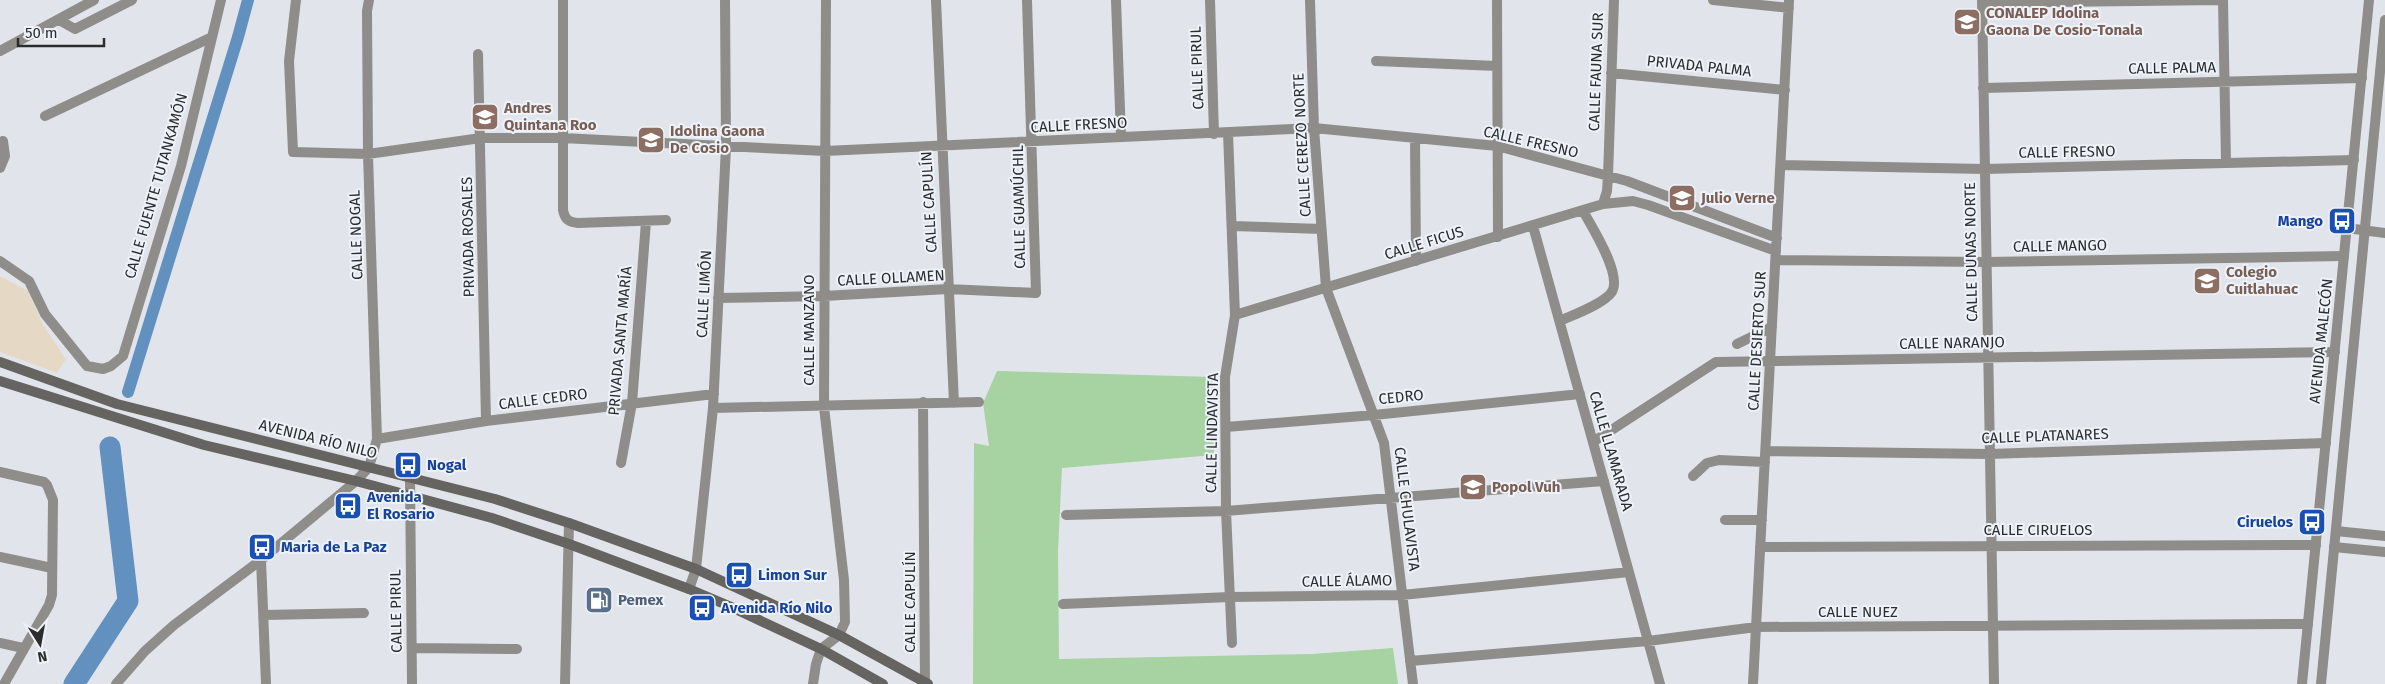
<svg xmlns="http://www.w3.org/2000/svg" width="2385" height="684" viewBox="0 0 2385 684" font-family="'Fira Sans',sans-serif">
  <rect width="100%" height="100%" fill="#e1e5eb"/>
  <path fill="#e5d9c5" d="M0,276l28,15 15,34 23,34 -9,14 -57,-21z"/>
  <path fill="#a6d3a1" d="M997,371l217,6v78l-152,13 -4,83 1,108 253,-5 81,-6 5,36h-425l1,-241 15,3 -6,-43z"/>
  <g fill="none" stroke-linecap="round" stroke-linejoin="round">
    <path stroke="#6291c0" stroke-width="12" d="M128,392l110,-355 10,-37"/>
    <path stroke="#6291c0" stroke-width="21" d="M74,684l54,-83 -18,-154"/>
    <path stroke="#8f8d8a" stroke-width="10" d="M296,0l-7,61 4,91 75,2 113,-16h81l263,13 489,-23 183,18 130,35 150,57
      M563,0v210c2,10 6,12 15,13l88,-3
      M936,0l18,403
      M1116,0l5,137
      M1210,0l4,134
      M1310,0l4,128 12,160 58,155 29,241
      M1497,0l1,237
      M1713,0l76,8
      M1982,0l12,684
      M2223,0l3,163
      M1982,3l239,-3
      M59,20l16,9 57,-29
      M0,51l94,-51
      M478,54l8,367
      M1376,61l121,5
      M1611,73l174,17
      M1983,88l379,-10
      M45,116l167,-79
      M1228,133l7,182 -10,62 1,134 6,132
      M1415,138l1,123
      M1781,165l204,4 369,-9
      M0,168l5,-12 -2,-15
      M1603,204l4,-13 1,-15 6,-176
      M1232,226l89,3
      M1533,226l127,458
      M2347,228l38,5
      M1776,260l210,2 358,-6
      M0,261l29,20 16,33 42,52 16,3 8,-3 12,-10 58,-190 40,-166
      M718,298l106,-2 124,-7 88,4 -9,-293
      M1235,315l368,-111 30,-3 15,4 128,46
      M1560,321c13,-6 43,-17 51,-28 13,-16 -19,-66 -28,-82
      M1737,344l35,-17
      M923,402l2,280
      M713,408l266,-6
      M1226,427l148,-12 206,-21
      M377,439l109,-18 228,-27
      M1593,442l123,-80 619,-10
      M1766,451l224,3 336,-11
      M621,463l11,-60 14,-181
      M369,467l8,-28 -9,-285 -1,-143 2,-11
      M0,472l44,10 3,3 6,15 -1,95 -3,10 -45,79
      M1693,476l14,-13 12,-3 46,2
      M410,478l2,206
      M1066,515l160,-4 378,-30
      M1725,520h37
      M2336,531l49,5
      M1760,547l556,-2
      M2334,547l51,5
      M0,557l52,11
      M261,560l5,124
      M689,589l7,-20 17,-161 13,-261 -1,-147
      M1063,604l167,-7 172,-2 227,-23
      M264,615l100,-2
      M0,643l23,5
      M412,648l105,1
      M1410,661l238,-20 108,-14 552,-3
      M565,684l4,-161
      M813,684l3,-20 5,-15 18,-14 6,-13 -1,-42 -20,-173 2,-407
      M1753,684l36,-684"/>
    <path stroke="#8f8d8a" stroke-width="10" d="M116,684l29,-33 29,-26 87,-65 95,-79 13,-14
      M2302,684l67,-684
      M2321,684l64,-664"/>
    <path stroke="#666460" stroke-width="10" d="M0,362l117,42 378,95 74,24 127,46 143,66 89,49
      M0,381l204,64 152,36 136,37 77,26 120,45 40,17 92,43 62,35"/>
  </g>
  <defs>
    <g id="university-square" transform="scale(1.4375)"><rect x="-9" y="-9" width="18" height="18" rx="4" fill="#8d6e63" stroke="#eef2f9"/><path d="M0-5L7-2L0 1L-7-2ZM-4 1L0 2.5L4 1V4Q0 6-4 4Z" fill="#fff"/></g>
    <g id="school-square" transform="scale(1.4375)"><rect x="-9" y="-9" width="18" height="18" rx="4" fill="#8d6e63" stroke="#eef2f9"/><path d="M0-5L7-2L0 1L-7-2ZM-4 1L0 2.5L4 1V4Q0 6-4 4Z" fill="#fff"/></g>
    <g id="bus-square" transform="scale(1.4375)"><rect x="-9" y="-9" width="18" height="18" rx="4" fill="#1a4fb4" stroke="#eef2f9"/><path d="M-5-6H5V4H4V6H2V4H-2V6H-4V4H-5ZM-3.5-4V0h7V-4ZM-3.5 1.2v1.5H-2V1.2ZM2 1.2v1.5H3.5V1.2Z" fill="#fff"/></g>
    <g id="fuel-square" transform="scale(1.4375)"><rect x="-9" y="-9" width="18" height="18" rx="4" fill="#5c6f8a" stroke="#eef2f9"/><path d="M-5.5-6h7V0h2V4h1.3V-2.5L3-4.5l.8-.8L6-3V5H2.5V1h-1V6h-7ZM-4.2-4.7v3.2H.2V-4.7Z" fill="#fff"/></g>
  </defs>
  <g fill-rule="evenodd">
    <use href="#university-square" x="1967" y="22"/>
    <use href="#school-square" x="485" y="117"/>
    <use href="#school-square" x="651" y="140"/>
    <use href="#school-square" x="1682" y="198"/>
    <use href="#bus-square" x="2342" y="221"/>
    <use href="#school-square" x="2207" y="281"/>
    <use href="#bus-square" x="408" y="465"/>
    <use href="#school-square" x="1473" y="487"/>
    <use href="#bus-square" x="348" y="506"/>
    <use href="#bus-square" x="2312" y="522"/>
    <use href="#bus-square" x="262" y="547"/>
    <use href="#bus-square" x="739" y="575"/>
    <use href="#fuel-square" x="599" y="600"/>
    <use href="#bus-square" x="702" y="608"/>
  </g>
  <g text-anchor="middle" stroke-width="4" stroke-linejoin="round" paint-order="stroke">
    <g font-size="15" font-weight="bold" fill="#785e54" stroke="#eef2f9" text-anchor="start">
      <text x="1986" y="18">CONALEP Idolina<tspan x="1986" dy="17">Gaona De Cosio-Tonala</tspan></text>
      <text x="504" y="113">Andres<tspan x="504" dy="17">Quintana Roo</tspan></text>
      <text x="670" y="136">Idolina Gaona<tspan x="670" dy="17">De Cosio</tspan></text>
      <text x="1701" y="203">Julio Verne</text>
      <text x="2226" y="277">Colegio<tspan x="2226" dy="17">Cuitlahuac</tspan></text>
      <text x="1492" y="492">Popol Vuh</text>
    </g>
    <g font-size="15" fill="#2b2c2e" stroke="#eef2f9">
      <text transform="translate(1699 66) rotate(6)" y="5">PRIVADA PALMA</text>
      <text transform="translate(1197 68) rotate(-92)" y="5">CALLE PIRUL</text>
      <text transform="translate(2172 68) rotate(-1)" y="5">CALLE PALMA</text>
      <text transform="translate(1596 72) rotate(-88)" y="5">CALLE FAUNA SUR</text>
      <text transform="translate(1079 125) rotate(-3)" y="5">CALLE FRESNO</text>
      <text transform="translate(1531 142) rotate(13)" y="5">CALLE FRESNO</text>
      <text transform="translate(1302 145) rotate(-93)" y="5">CALLE CEREZO NORTE</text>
      <text transform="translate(2067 152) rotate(-1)" y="5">CALLE FRESNO</text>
      <text transform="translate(156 186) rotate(-74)" y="5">CALLE FUENTE TUTANKAMÓN</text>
      <text transform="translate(929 202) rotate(-93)" y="5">CALLE CAPULÍN</text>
      <text transform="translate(1019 207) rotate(-91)" y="5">CALLE GUAMÚCHIL</text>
      <text transform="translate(356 235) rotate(-92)" y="5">CALLE NOGAL</text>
      <text transform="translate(468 237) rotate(-91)" y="5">PRIVADA ROSALES</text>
      <text transform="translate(1424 243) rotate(-17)" y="5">CALLE FICUS</text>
      <text transform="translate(2060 246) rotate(-1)" y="5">CALLE MANGO</text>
      <text transform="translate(1971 252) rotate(-91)" y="5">CALLE DUNAS NORTE</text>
      <text transform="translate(891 278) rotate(-3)" y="5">CALLE OLLAMEN</text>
      <text transform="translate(704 294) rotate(-87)" y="5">CALLE LIMÓN</text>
      <text transform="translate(809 330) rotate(-90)" y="5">CALLE MANZANO</text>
      <text transform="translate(620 341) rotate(-85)" y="5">PRIVADA SANTA MARÍA</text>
      <text transform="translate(1757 341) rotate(-87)" y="5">CALLE DESIERTO SUR</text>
      <text transform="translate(2321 341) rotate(-84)" y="5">AVENIDA MALECÓN</text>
      <text transform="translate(1952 343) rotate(-1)" y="5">CALLE NARANJO</text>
      <text transform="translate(1401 397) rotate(-6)" y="5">CEDRO</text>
      <text transform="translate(543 399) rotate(-7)" y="5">CALLE CEDRO</text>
      <text transform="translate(1212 433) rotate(-89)" y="5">CALLE LINDAVISTA</text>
      <text transform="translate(2045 436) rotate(-2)" y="5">CALLE PLATANARES</text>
      <text transform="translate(318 439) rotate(14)" y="5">AVENIDA RÍO NILO</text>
      <text transform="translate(1611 451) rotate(74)" y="5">CALLE LLAMARADA</text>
      <text transform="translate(1407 509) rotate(83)" y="5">CALLE CHULAVISTA</text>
      <text x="2038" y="535">CALLE CIRUELOS</text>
      <text transform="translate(1347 581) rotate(-1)" y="5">CALLE ÁLAMO</text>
      <text transform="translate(910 602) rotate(-90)" y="5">CALLE CAPULÍN</text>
      <text transform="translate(396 611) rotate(-91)" y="5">CALLE PIRUL</text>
      <text x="1858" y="617">CALLE NUEZ</text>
    </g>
    <g font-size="15" font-weight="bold" fill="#164399" stroke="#eef2f9" text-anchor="start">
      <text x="2323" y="226" text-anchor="end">Mango</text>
      <text x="427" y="470">Nogal</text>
      <text x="367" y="502">Avenida<tspan x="367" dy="17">El Rosario</tspan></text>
      <text x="2293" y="527" text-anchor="end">Ciruelos</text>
      <text x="281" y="552">Maria de La Paz</text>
      <text x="758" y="580">Limon Sur</text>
      <text x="721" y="613">Avenida Río Nilo</text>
    </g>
    <g font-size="15" font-weight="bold" fill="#4e5e75" stroke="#eef2f9" text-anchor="start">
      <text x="618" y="605">Pemex</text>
    </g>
  </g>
  <g transform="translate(40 644) rotate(169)" stroke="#eef2f9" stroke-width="4" paint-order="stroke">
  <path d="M0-4L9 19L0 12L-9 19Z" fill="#2b2c2e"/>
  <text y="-8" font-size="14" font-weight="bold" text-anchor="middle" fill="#2b2c2e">N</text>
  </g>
  <path d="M18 38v8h86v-8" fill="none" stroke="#2b2c2e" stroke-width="2.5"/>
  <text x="25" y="38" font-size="15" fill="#2b2c2e" stroke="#eef2f9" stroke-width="4" paint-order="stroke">50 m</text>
</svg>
